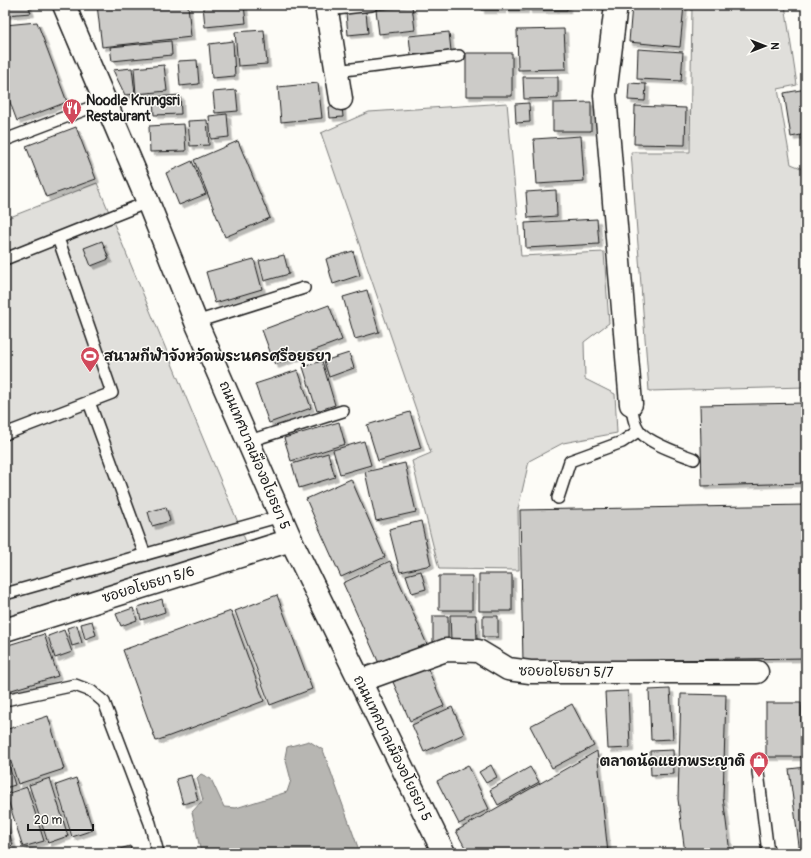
<svg xmlns="http://www.w3.org/2000/svg" width="811" height="858" viewBox="0 0 811 858" font-family="Pangolin,'Playpen Sans Thai',sans-serif">
  <defs>
    <filter id="shadow"><feDropShadow dx="3.5" dy="3.5" stdDeviation="0" flood-color="#0004"/></filter>
  </defs>
  <rect width="100%" height="100%" fill="#fdfcf7"/>
  <filter id="ink" filterUnits="userSpaceOnUse"><feTurbulence type="fractalNoise" baseFrequency=".025" numOctaves="2"/><feDisplacementMap in="SourceGraphic" scale="8" xChannelSelector="R" yChannelSelector="G"/><feConvolveMatrix kernelMatrix="1 2 1 2 8 2 1 2 1" color-interpolation-filters="sRGB"/></filter>
  <g filter="url(#ink)">
    <path fill="#e0dfdb" stroke="#7e7e7c" d="M692,5h93l12,80 -19,4 13,75 15,6v217l-157,4 -18,-239h59z
      M507,103l14,153 83,-4 5,71 -25,19 1,37 30,15 2,39 -54,10 -34,18 -11,48 1,61 -80,-1 -27,-108 19,-8 -110,-320 48,-21z
      M97,183l152,366 -244,76v-406z"/>
    <path fill="#b7b6b2" stroke="#797876" d="M309,741l14,9 37,103h-159l-9,-41 11,-12 -6,-22 4,-4 10,5 13,28 12,1 51,-16 4,-12 -6,-23 2,-10z"/>
    <path fill="#cccbc8" stroke="#1c1c1c" filter="url(#shadow)" d="M5,5h23l3,8 -26,2z
      M97,5h91l3,32 -89,10z
      M203,5h41l2,18 -41,4z
      M481,5h22v5h-22z
      M506,5h19v5h-19z
      M527,5h40v5h-39z
      M632,5h52l-4,42 -51,-5z
      M412,6l3,24 -36,4 -3,-24z
      M366,12l2,21 -20,2 -2,-22z
      M37,22l30,80 -50,19 -12,-32v-64z
      M564,29l2,40 -48,1 -1,-40z
      M264,30l3,34 -29,2 -3,-34z
      M449,32l2,19 -40,4 -2,-19z
      M171,41l1,14 -60,6 -2,-14z
      M233,41l2,35 -23,2 -3,-34z
      M638,49l45,3 -2,29 -44,-2z
      M466,53h46v43h-46z
      M197,60l2,24 -19,2 -2,-25z
      M164,65l3,26 -31,3 -2,-26z
      M132,68l3,26 -10,1 -12,-25z
      M523,77h35v21l-34,1z
      M318,83l4,35 -41,4 -3,-35z
      M629,83l17,1 -1,17 -17,-1z
      M806,89v45l-15,3 -7,-44z
      M236,90l2,21 -23,2 -2,-21z
      M180,95l1,19 -27,1 -1,-18z
      M591,102v29h-38v-28z
      M529,103l1,19 -14,1 -1,-19z
      M342,106l1,11 -13,1 -1,-11z
      M635,106l51,2 -1,37 -51,-1z
      M227,114l2,23 -18,2 -2,-23z
      M207,120l2,25 -19,1 -2,-25z
      M184,124l2,27 -36,1 -1,-26z
      M76,127l20,52 -50,18 -20,-51z
      M581,136l3,45 -47,3 -3,-45z
      M802,138h4v27z
      M238,141l32,77 -45,19 -31,-77z
      M192,161l14,33 -27,11 -13,-32z
      M556,190l1,26 -29,2 -2,-26z
      M597,219l2,25 -73,4 -1,-25z
      M102,241l7,18 -18,7 -7,-18z
      M353,251l7,24 -27,9 -7,-25z
      M284,255l5,19 -25,7 -5,-20z
      M254,259l8,30 -47,14 -9,-31z
      M367,290l12,42 -24,7 -12,-42z
      M329,305l13,35 -67,25 -13,-35z
      M349,353l5,15 -25,9 -5,-16z
      M322,361l13,44 -18,6 -14,-44z
      M298,370l13,38 -42,15 -14,-39z
      M806,403v80l-104,3 -2,-81z
      M410,412l11,36 -43,13 -11,-36z
      M339,422l6,22 -54,17 -7,-23z
      M364,441l7,24 -31,9 -7,-24z
      M328,453l7,24 -36,11 -7,-24z
      M405,463l11,49 -40,9 -11,-49z
      M351,479l34,78 -44,20 -35,-78z
      M806,505v153l-283,4 -3,-152z
      M166,507l4,14 -18,5 -4,-14z
      M421,521l10,44 -31,7 -11,-43z
      M390,561l39,88 -47,21 -39,-87z
      M421,571l5,18 -14,4 -6,-18z
      M479,574h33v37h-33z
      M439,576h33v34h-33z
      M277,595l35,94 -42,16 -35,-94z
      M162,599l3,13 -24,8 -3,-13z
      M133,608l4,12 -16,6 -5,-12z
      M231,611l33,90 -108,40 -33,-91z
      M450,615h26l1,25h-26z
      M433,616h15v26h-15z
      M483,616h15v21h-15z
      M92,621l4,14 -11,4 -4,-15z
      M77,625l5,18 -10,3 -5,-18z
      M64,630l8,22 -17,6 -7,-22z
      M44,634l14,42 -53,16v-46z
      M427,667l17,39 -34,15 -17,-39z
      M670,689l3,50 -22,1 -2,-50z
      M628,691l2,57 -22,1 -3,-57z
      M681,694l45,1 -3,102 7,56h-45l-7,-54z
      M766,703h35v54h-35z
      M572,704l22,42 -42,22 -22,-42z
      M452,707l12,27 -40,18 -12,-27z
      M48,716l16,53 -46,15 -13,-41v-13z
      M673,750l1,24 -23,1 -1,-24z
      M597,751l11,102h-140l-12,-22z
      M5,753l10,32 -10,3z
      M468,765l21,44 -30,15 -22,-43z
      M491,765l6,12 -11,6 -7,-11z
      M530,767l9,15 -41,23 -8,-15z
      M806,767v86h-6l-11,-84z
      M191,775l7,25 -15,4 -7,-25z
      M50,778l18,58 -20,7 -19,-58z
      M76,778l17,52 -21,7 -16,-52z
      M27,787l17,54 -21,6 -17,-53z
      M5,820l8,25 -8,3z
      M130,846l2,7h-26z"/>
    <g fill="none" stroke-linecap="round" stroke-linejoin="round">
      <g stroke="#1c1c1c" stroke-width="14">
        <path id="lane" d="M327,10l45,-5
          M336,71l123,-15
          M5,140l100,-38
          M5,259l143,-57
          M196,322l108,-34
          M89,402l56,153
          M631,404c2,9 2,18 7,25 7,13 41,24 56,30
          M5,434l107,-41 -54,-155
          M249,441l94,-30
          M558,498l12,-37 52,-19 16,-11
          M5,594l276,-78
          M5,700l70,-15 16,6 13,11 46,121 8,30
          M758,772l10,81"/>
      </g>
      <g stroke="#1c1c1c" stroke-width="25">
        <path id="street" d="M326,5l15,94
          M616,5l-11,90 26,309
          M5,630l286,-90
          M360,681l86,-31 32,1 30,18 22,3h227"/>
      </g>
      <g stroke="#1c1c1c" stroke-width="25">
        <path id="secondary" d="M64,5l84,197 48,120 95,218 153,313"/>
      </g>
      <use href="#lane" stroke="#fdfcf7" stroke-width="11"/>
      <use href="#street" stroke="#fdfcf7" stroke-width="22"/>
      <use href="#secondary" stroke="#fdfcf7" stroke-width="22"/>
    </g>
  </g>
  <defs>
    <g id="restaurant-pin" transform="scale(1)"><path d="M0 17L-7.5 6A9.5 9.5 0 1 1 7.5 6Z" fill="#d1495b" stroke="#fdfcf7"/><path d="M-5-6h1v4h1v-4h1v4h1v-4h1v5L-1.5 .5V6h-2V.5L-5-1ZM5-6V6H3V1.5H1.5Q1.5-4 5-6Z" fill="#fff"/></g>
    <g id="stadium-pin" transform="scale(1)"><path d="M0 17L-7.5 6A9.5 9.5 0 1 1 7.5 6Z" fill="#d1495b" stroke="#fdfcf7"/><path d="M0-5a6.5 5 0 1 0 0 10a6.5 5 0 1 0 0-10ZM-3.5-1.8h7v3.6h-7Z" fill="#fff"/></g>
    <g id="shop-pin" transform="scale(1)"><path d="M0 17L-7.5 6A9.5 9.5 0 1 1 7.5 6Z" fill="#d1495b" stroke="#fdfcf7"/><path d="M-5-2.5h2.3a2.7 3.5 0 0 1 5.4 0H5L5.5 6h-11ZM-1.5-2.5h3a1.5 2.3 0 0 0-3 0Z" fill="#fff"/></g>
  </defs>
  <g fill-rule="evenodd">
    <use href="#restaurant-pin" x="72" y="108"/>
    <use href="#stadium-pin" x="90" y="356"/>
    <use href="#shop-pin" x="759" y="761"/>
  </g>
  <g text-anchor="middle" stroke-width="3" stroke-linejoin="round" paint-order="stroke">
    <g font-size="14" font-weight="bold" fill="#1c1c1c" stroke="#fdfcf7" text-anchor="start">
      <text x="86" y="105">Noodle Krungsri<tspan x="86" dy="16">Restaurant</tspan></text>
      <text x="104" y="361">สนามกีฬาจังหวัดพระนครศรีอยุธยา</text>
      <text x="745" y="766" text-anchor="end">ตลาดนัดแยกพระญาติ</text>
    </g>
    <g font-size="14" fill="#1c1c1c" stroke="#fdfcf7">
      <text transform="translate(255 455) rotate(67)" y="5">ถนนเทศบาลเมืองอโยธยา 5</text>
      <text transform="translate(148 584) rotate(-17)" y="5">ซอยอโยธยา 5/6</text>
      <text transform="translate(566 671) rotate(1)" y="5">ซอยอโยธยา 5/7</text>
      <text transform="translate(393 748) rotate(64)" y="5">ถนนเทศบาลเมืองอโยธยา 5</text>
    </g>
  </g>
  <rect width="811" height="858" fill="none" stroke="#fdfcf7" stroke-width="20"/>
  <rect x="10" y="10" width="791" height="838" fill="none" stroke="#1c1c1c" stroke-width="1.5" filter="url(#ink)"/>
  <g transform="translate(765 46) rotate(90)" stroke="#fdfcf7" stroke-width="3" paint-order="stroke">
  <path d="M0-3L7 15L0 10L-7 15Z" fill="#1c1c1c"/>
  <text y="-6" font-size="11" font-weight="bold" text-anchor="middle" fill="#1c1c1c">N</text>
  </g>
  <path d="M28 824v6h65v-6" fill="none" stroke="#1c1c1c" stroke-width="2"/>
  <text x="34" y="824" font-size="12" fill="#1c1c1c" stroke="#fdfcf7" stroke-width="3" paint-order="stroke">20 m</text>
</svg>
